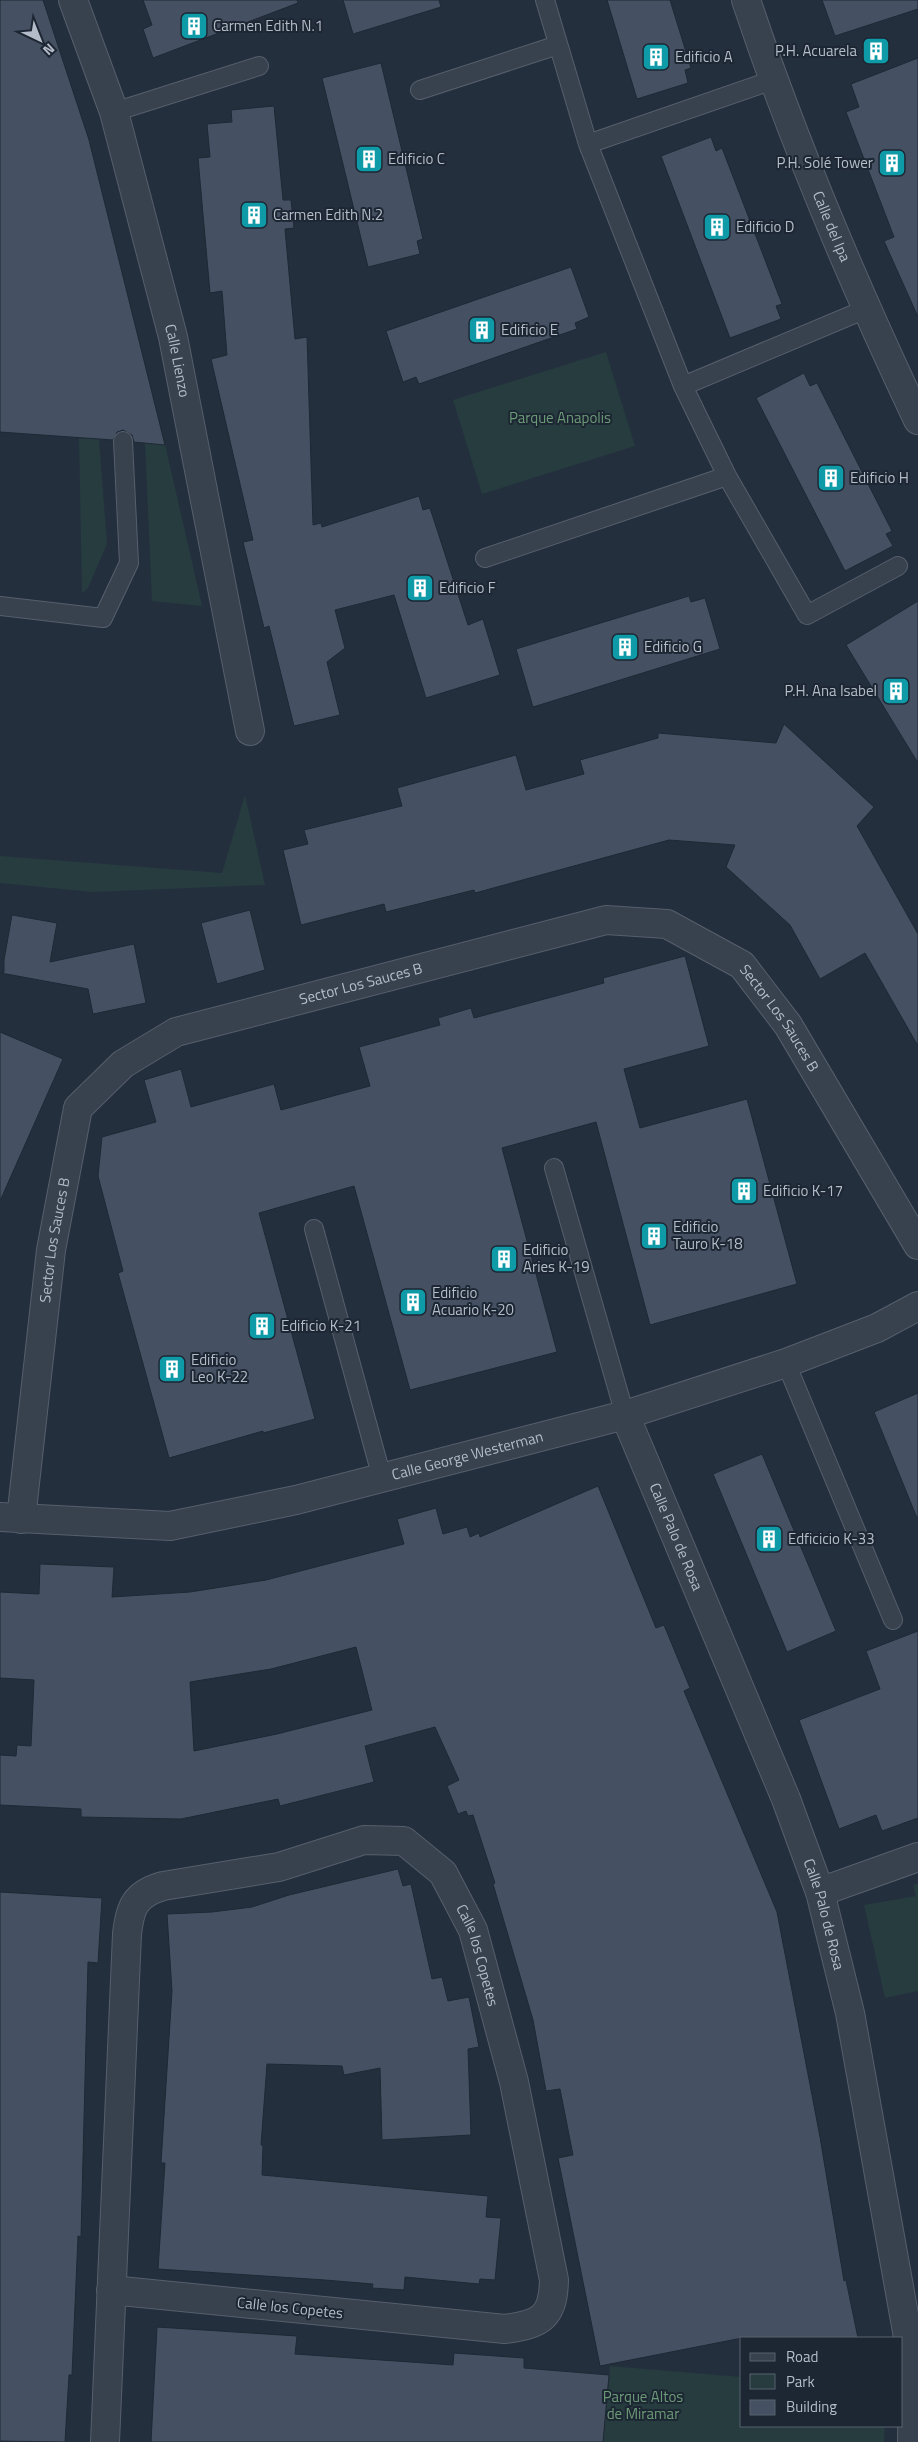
<svg xmlns="http://www.w3.org/2000/svg" width="918" height="2442" viewBox="0 0 918 2442" font-family="'Titillium Web',sans-serif">
  <rect width="100%" height="100%" fill="#242f3e"/>
  <path fill="#263c3f" d="M606,352l29,94 -153,48 -29,-94z
    M79,438l20,1 8,105 -19,44 -6,5z
    M145,443l20,1 37,162 -50,-5z
    M245,795l20,90 -173,7 -92,-9v-27l222,17z
    M918,1883v108l-33,7 -21,-93 52,-9 -3,-11z
    M610,2366l132,11v49h143l-1,16h-281z"/>
  <path fill="#455162" stroke="#1f2835" fill-rule="evenodd" d="M0,0h43l46,140 76,305 -31,-3 -2,-7 -9,-5 -6,2 -4,8 -113,-8z
    M143,0h154l1,3 -145,55 -10,-29 9,-4z
    M343,0h96l2,7 -88,27z
    M607,0h63l21,68 -6,2 3,13 -51,16z
    M822,0h96v9l-83,27z
    M918,58v259l-34,-76 10,-4 -48,-125 13,-5 -8,-23z
    M381,63l42,176 -6,2 3,13 -52,13 -46,-189z
    M274,106l9,94h8l3,28 -9,1 10,110 12,-2 6,188 8,-2 1,4 97,-31 4,14 7,-2 38,117 15,-6 17,56 -74,23 -32,-103 -59,15 10,38 -18,14 13,53 -46,11 -25,-100 -5,2 -21,-86 10,-2 -42,-181 16,-4 -5,-64 -12,2 -12,-135 12,-1 -3,-33 25,-2 -1,-12z
    M711,137l5,14 6,-3 60,156 -6,2 5,13 -51,19 -69,-182z
    M571,267l18,50 -14,6 2,6 -158,55 -3,-7 -13,5 -17,-51z
    M804,373l6,13 7,-3 75,148 -6,3 7,12 -48,25 -89,-173z
    M689,596l2,6 14,-4 15,51 -187,58 -17,-58z
    M918,601v162l-72,-118z
    M784,724l90,83 -17,19 61,108v112l-53,-93 -45,26 -30,-54 -64,-58 9,-22 -66,-5 -194,53 -1,-3 -88,22 -2,-8 -83,21 -18,-75 25,-6 -4,-14 98,-24 -5,-18 119,-33 10,35 58,-16 -4,-14 78,-22v-5l118,10z
    M250,910l15,60 -48,14 -16,-61z
    M12,915l45,8 -7,39 84,-18 12,59 -53,11 -5,-25 -87,-16 3,-1v-12z
    M685,956l24,90 -85,23 16,59 107,-29 50,185 -147,41 -54,-203 -94,26 55,204 -147,38 -56,-204 -95,27 56,206 -52,14v-2l-94,27 -51,-185 5,-2 -25,-95 4,-39 54,-15 -12,-42 37,-11 10,38 83,-23 7,26 89,-24 -11,-39 81,-22 -2,-7 33,-10 3,10 130,-35 -1,-5z
    M0,1032l63,27 -63,142z
    M918,1393v124l-1,1 -43,-106z
    M762,1454l74,177 -49,21 -74,-178z
    M598,1486l58,142 8,-3 26,63 -6,3 93,221 43,225 24,144 2,-1 12,58h-116l-142,28 -42,-208 15,-3 -13,-66 -14,2 -13,-71 -40,-136 2,-1 -22,-68 -5,1 -2,-5 -8,3 -11,-28 12,-6 -24,-53 -70,19 9,36 -94,24 -2,-7 -97,20 -100,-2v-8l-81,-4v-50l16,1 1,-11 14,1 3,-66 -34,-2v-86l39,2 1,-30 74,3 -2,30 78,-5 76,-12 138,-36 -7,-25 39,-11 7,26 24,-7 3,10 9,-4 1,4zM356,1647l16,63 -95,24 -83,17 -4,-69 81,-13z
    M918,1631v187l-36,13 -6,-16 -37,14 -40,-109 81,-31 -14,-38z
    M398,1869l5,17 8,-2 21,95 10,-2 6,24 21,-4 10,50 -11,2 3,86 -89,5 -2,-72 -36,7 -2,-9 -75,-2 -6,81h2l-1,30 226,21 -2,21 15,1 -6,62 -15,-1 -1,5 -74,-7 -1,13 -32,-2 1,-4 -48,-4 -167,-11 7,-106h-4l11,-172 -5,-77 45,-2 40,-5 37,-12z
    M0,1892l102,6 -4,65 -10,-1 -7,275 -3,-1 -6,139h-3l-4,67 -65,-1z
    M157,2327l140,9 -2,18 158,11 1,-12 70,5v10l85,7 -6,67h-452z"/>
  <g fill="none" stroke-linecap="round" stroke-linejoin="round">
    <g stroke="#565f6c" stroke-width="20">
      <path id="lane" d="M545,0l43,144 95,242 44,90 80,139 91,-49
        M420,90l138,-45
        M114,112l145,-46
        M588,144l185,-64
        M683,386l183,-77
        M485,558l242,-82
        M0,606l103,12 26,-55 -6,-122
        M554,1168l71,247
        M314,1229l68,249
        M786,1363l107,257"/>
    </g>
    <g stroke="#565f6c" stroke-width="30">
      <g id="street">
        <path id="s1" d="M73,0l41,112 59,225 77,394"/>
        <path id="s2" d="M746,0c48,144 107,283 172,420"/>
        <path id="s3" d="M625,1415l161,384 34,93 30,121 63,352 -1,77"/>
        <path id="s4" d="M0,1517l170,9 126,-26 329,-85 161,-52 91,-35 41,-22"/>
        <path id="s5" d="M21,1519l30,-269 27,-142 45,-44 53,-32 430,-112 61,4 75,41 46,60 130,220"/>
        <path d="M820,1892l98,-35"/>
        <path id="s6" d="M105,2442l22,-508c3,-27 8,-40 36,-48l116,-19 85,-27 40,1 39,32 30,57 41,152 40,198c-1,38 -13,44 -49,49l-394,-39"/>
      </g>
    </g>
    <use href="#lane" stroke="#38414e" stroke-width="18"/>
    <use href="#street" stroke="#38414e" stroke-width="28"/>
  </g>
  <defs>
    <g id="building-square" transform="scale(1.4375)"><rect x="-9" y="-9" width="18" height="18" rx="4" fill="#0f9aa8" stroke="#1d2633"/><path d="M-4-6H4V6H1V3H-1V6H-4ZM-2.5-4.3h1.7v1.8h-1.7ZM.8-4.3h1.7v1.8H.8ZM-2.5-1h1.7V.8h-1.7ZM.8-1h1.7V.8H.8Z" fill="#fff"/></g>
  </defs>
  <g fill-rule="evenodd">
    <use href="#building-square" x="194" y="26"/>
    <use href="#building-square" x="876" y="51"/>
    <use href="#building-square" x="656" y="57"/>
    <use href="#building-square" x="369" y="159"/>
    <use href="#building-square" x="892" y="163"/>
    <use href="#building-square" x="254" y="215"/>
    <use href="#building-square" x="717" y="227"/>
    <use href="#building-square" x="482" y="330"/>
    <use href="#building-square" x="831" y="478"/>
    <use href="#building-square" x="420" y="588"/>
    <use href="#building-square" x="625" y="647"/>
    <use href="#building-square" x="896" y="691"/>
    <use href="#building-square" x="744" y="1191"/>
    <use href="#building-square" x="654" y="1236"/>
    <use href="#building-square" x="504" y="1259"/>
    <use href="#building-square" x="413" y="1302"/>
    <use href="#building-square" x="262" y="1326"/>
    <use href="#building-square" x="172" y="1369"/>
    <use href="#building-square" x="769" y="1539"/>
  </g>
  <g text-anchor="middle" stroke-width="4" stroke-linejoin="round" paint-order="stroke">
    <g font-size="15" fill="#b4bcc9" stroke="#1d2633" text-anchor="start">
      <text x="213" y="31">Carmen Edith N.1</text>
      <text x="857" y="56" text-anchor="end">P.H. Acuarela</text>
      <text x="675" y="62">Edificio A</text>
      <text x="388" y="164">Edificio C</text>
      <text x="873" y="168" text-anchor="end">P.H. Solé Tower</text>
      <text x="273" y="220">Carmen Edith N.2</text>
      <text x="736" y="232">Edificio D</text>
      <text x="501" y="335">Edificio E</text>
      <text x="850" y="483">Edificio H</text>
      <text x="439" y="593">Edificio F</text>
      <text x="644" y="652">Edificio G</text>
      <text x="877" y="696" text-anchor="end">P.H. Ana Isabel</text>
      <text x="763" y="1196">Edificio K-17</text>
      <text x="673" y="1232">Edificio<tspan x="673" dy="17">Tauro K-18</tspan></text>
      <text x="523" y="1255">Edificio<tspan x="523" dy="17">Aries K-19</tspan></text>
      <text x="432" y="1298">Edificio<tspan x="432" dy="17">Acuario K-20</tspan></text>
      <text x="281" y="1331">Edificio K-21</text>
      <text x="191" y="1365">Edificio<tspan x="191" dy="17">Leo K-22</tspan></text>
      <text x="788" y="1544">Edficicio K-33</text>
    </g>
    <g font-size="15" fill="#b4bcc9" stroke="#1d2633">
      <text dy="5" stroke="none"><textPath href="#s2" startOffset="242">Calle del Ipa</textPath></text>
      <text dy="5" stroke="none"><textPath href="#s1" startOffset="376">Calle Lienzo</textPath></text>
      <text dy="5" stroke="none"><textPath href="#s5" startOffset="731">Sector Los Sauces B</textPath></text>
      <text dy="5" stroke="none"><textPath href="#s5" startOffset="1196">Sector Los Sauces B</textPath></text>
      <text dy="5" stroke="none"><textPath href="#s5" startOffset="281">Sector Los Sauces B</textPath></text>
      <text dy="5" stroke="none"><textPath href="#s4" startOffset="476">Calle George Westerman</textPath></text>
      <text dy="5" stroke="none"><textPath href="#s3" startOffset="132">Calle Palo de Rosa</textPath></text>
      <text dy="5" stroke="none"><textPath href="#s3" startOffset="538">Calle Palo de Rosa</textPath></text>
      <text dy="5" stroke="none"><textPath href="#s6" startOffset="961">Calle los Copetes</textPath></text>
      <text transform="translate(290 2308) rotate(6)" y="5">Calle los Copetes</text>
    </g>
    <g font-size="15" fill="#6b9a76" stroke="#1d2633">
      <text x="560" y="423">Parque Anapolis</text>
      <text x="643" y="2402">Parque Altos<tspan x="643" dy="17">de Miramar</tspan></text>
    </g>
  </g>
  <rect x="740" y="2337" width="162" height="90" fill="#1d2633" stroke="#59626f"/>
  <rect x="750" y="2353" width="25" height="8" fill="#38414e" stroke="#59626f"/>
  <text x="786" y="2362" font-size="15" fill="#b4bcc9">Road</text>
  <rect x="750" y="2374" width="25" height="15" fill="#263c3f" stroke="#59626f"/>
  <text x="786" y="2387" font-size="15" fill="#b4bcc9">Park</text>
  <rect x="750" y="2400" width="25" height="15" fill="#455162" stroke="#59626f"/>
  <text x="786" y="2412" font-size="15" fill="#b4bcc9">Building</text>
  <g transform="translate(40 40) rotate(137)" stroke="#1d2633" stroke-width="4" paint-order="stroke">
  <path d="M0-4L9 19L0 12L-9 19Z" fill="#b4bcc9"/>
  <text y="-8" font-size="14" font-weight="bold" text-anchor="middle" fill="#b4bcc9">N</text>
  </g>
</svg>
